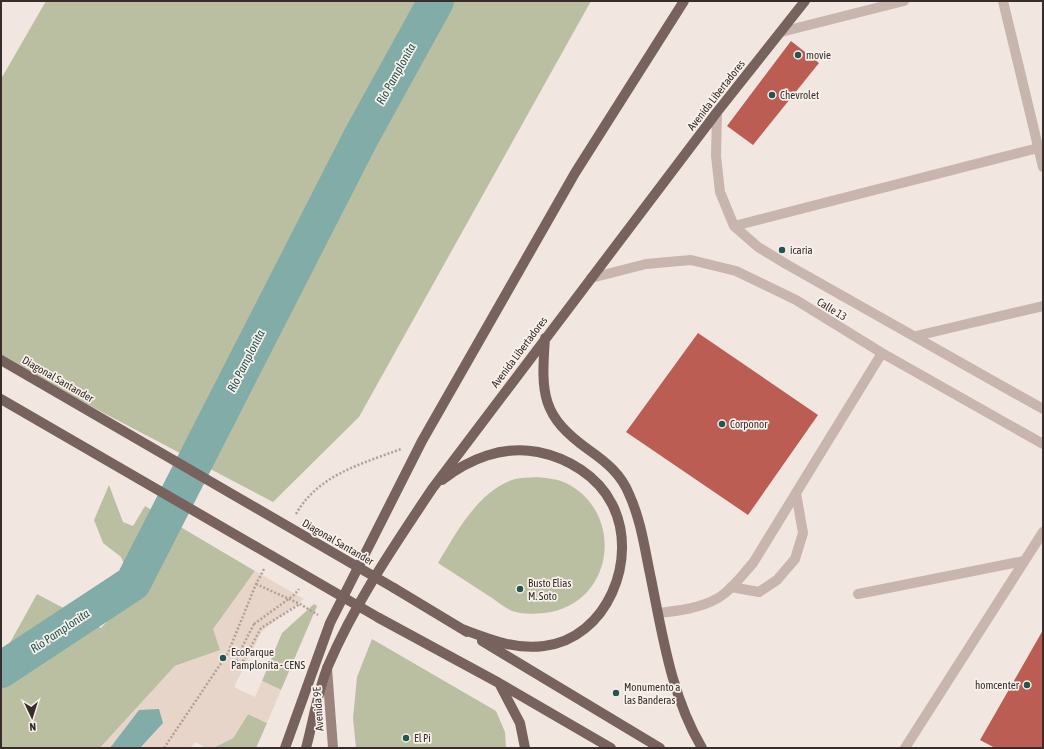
<svg xmlns="http://www.w3.org/2000/svg" width="1044" height="749" viewBox="0 0 1044 749" font-family="'Asap Condensed',sans-serif">
  <rect width="100%" height="100%" fill="#f1e7e0"/>
  <path fill="#babfa1" d="M46,1h545l-232,416 -86,85 -272,-143v-280z
    M537,477c9,1 21,2 29,6 58,29 49,116 -15,129 -12,2 -26,3 -39,-1 -7,-3 -14,-9 -20,-13 -18,-12 -36,-23 -54,-35 18,-30 39,-70 74,-83 8,-3 17,-2 25,-3z
    M109,485l14,37 10,4 12,-20 110,65 -41,58 7,21 -46,16 -75,82h-99v-89l36,-65 64,34 35,-37 -15,-34 -18,-14 -9,-23z
    M314,604l3,2 -36,84 -19,-9 20,-48z
    M372,639l124,72 9,21 1,16h-150l-3,-30 4,-41z
    M248,714l19,9 -11,25h-43l20,-10z"/>
  <path fill="#e8d5c9" d="M255,571l49,28 -42,32 -28,56 21,10 7,-16 19,9 -14,33 -19,-9 -15,24 -20,10h-8l-9,-6 -6,6h-90l75,-82 45,-16 -7,-21z"/>
  <path fill="#81aca7" d="M159,709l4,14 -23,25h-30l29,-38z"/>
  <g fill="none" stroke-linecap="round" stroke-linejoin="round">
    <path stroke="#81aca7" stroke-width="36" d="M1,670l132,-87 228,-446 75,-136"/>
  </g>
  <path fill="#bc5d54" d="M791,41l28,22 -66,82 -26,-19z
    M698,333l120,82 -70,100 -122,-83z
    M1043,630v118h-48l-15,-8z"/>
  <g fill="none" stroke-linecap="round" stroke-linejoin="round">
    <path stroke="#b49f97" stroke-width="2.5" stroke-dasharray="2 2" stroke-linecap="butt" d="M296,514c22,-39 65,-50 105,-65
      M256,584l44,20 18,11
      M254,624l-18,35 2,6 4,-2 19,-35 39,-24
      M164,748l64,-95 28,-69 8,-15"/>
    <path stroke="#c8b5ad" stroke-width="10" d="M731,587l28,5 18,-12 18,-21 8,-26 -7,-40
      M858,594l166,-33"/>
    <path stroke="#c8b5ad" stroke-width="10" d="M1003,1l40,166
      M781,32l123,-31
      M717,112l-1,44 4,36 14,34 24,21 28,17 257,145
      M734,226l304,-78
      M591,278l55,-14 45,-4 45,11 60,29 86,53 161,91
      M916,336l127,-30
      M658,613c20,-2 43,-5 60,-15 14,-8 24,-23 35,-35l129,-210
      M905,748l138,-216"/>
    <path stroke="#9c847e" stroke-width="10" d="M327,668l6,80"/>
    <path stroke="#78625d" stroke-width="10" d="M545,338c-4,56 -4,78 44,112 17,12 32,24 40,44 11,24 15,50 20,75 13,62 21,125 53,179
      M442,480c27,-21 61,-35 96,-28 30,6 60,24 74,52 28,54 -5,135 -68,142 -29,4 -55,-7 -82,-17
      M394,588l73,44
      M379,618l120,65 112,65
      M482,641l178,107
      M499,683l21,40 5,25
      M285,748l45,-125 92,-182 153,-268 109,-172
      M306,748c7,-26 12,-58 22,-82 27,-63 66,-120 104,-177l285,-377 88,-111"/>
    <path stroke="#b49f97" stroke-width="2.5" stroke-dasharray="2 2" stroke-linecap="butt" d="M254,624l40,-29 5,-6"/>
    <path stroke="#78625d" stroke-width="10" d="M1,360l393,228
      M1,399l378,219"/>
  </g>
  <g fill="#245651" stroke="#f9f1ec" stroke-width="1.5">
    <circle cx="798" cy="55" r="4"/>
    <circle cx="772" cy="95" r="4"/>
    <circle cx="782" cy="250" r="4"/>
    <circle cx="722" cy="424" r="4"/>
    <circle cx="520" cy="589" r="4"/>
    <circle cx="223" cy="658" r="4"/>
    <circle cx="1027" cy="685" r="4"/>
    <circle cx="616" cy="693" r="4"/>
    <circle cx="406" cy="738" r="4"/>
  </g>
  <g text-anchor="middle" stroke-width="3.5" stroke-linejoin="round" paint-order="stroke">
    <g font-size="11" fill="#372d2b" stroke="#f9f1ec" text-anchor="start">
      <text x="806" y="59">movie</text>
      <text x="780" y="99">Chevrolet</text>
      <text x="790" y="254">icaria</text>
      <text x="730" y="428">Corponor</text>
      <text x="528" y="587">Busto Elias<tspan x="528" dy="13">M. Soto</tspan></text>
      <text x="231" y="656">EcoParque<tspan x="231" dy="13">Pamplonita - CENS</tspan></text>
      <text x="1019" y="689" text-anchor="end">homcenter</text>
      <text x="624" y="691">Monumento a<tspan x="624" dy="13">las Banderas</tspan></text>
      <text x="414" y="742">El Pi</text>
    </g>
    <g font-size="11" fill="#372d2b" stroke="#f9f1ec">
      <text transform="translate(716 95) rotate(-52)" y="4">Avenida Libertadores</text>
      <text transform="translate(832 309) rotate(31)" y="4">Calle 13</text>
      <text transform="translate(519 352) rotate(-53)" y="4">Avenida Libertadores</text>
      <text transform="translate(58 379) rotate(30)" y="4">Diagonal Santander</text>
      <text transform="translate(338 542) rotate(30)" y="4">Diagonal Santander</text>
      <text transform="translate(318 709) rotate(-94)" y="4">Avenida 9E</text>
    </g>
    <g font-size="12" font-style="italic" fill="#245651" stroke="#f9f1ec">
      <text transform="translate(396 74) rotate(-61)" y="4">Río Pamplonita</text>
      <text transform="translate(246 361) rotate(-63)" y="4">Río Pamplonita</text>
      <text transform="translate(60 631) rotate(-34)" y="4">Río Pamplonita</text>
    </g>
  </g>
  <rect width="1044" height="749" fill="none" stroke="#372d2b" stroke-width="4"/>
  <g transform="translate(32 717) rotate(176)" stroke="#f9f1ec" stroke-width="3" paint-order="stroke">
  <path d="M0-3L7 15L0 10L-7 15Z" fill="#372d2b"/>
  <text y="-6" font-size="11" font-weight="bold" text-anchor="middle" fill="#372d2b">N</text>
  </g>
</svg>
